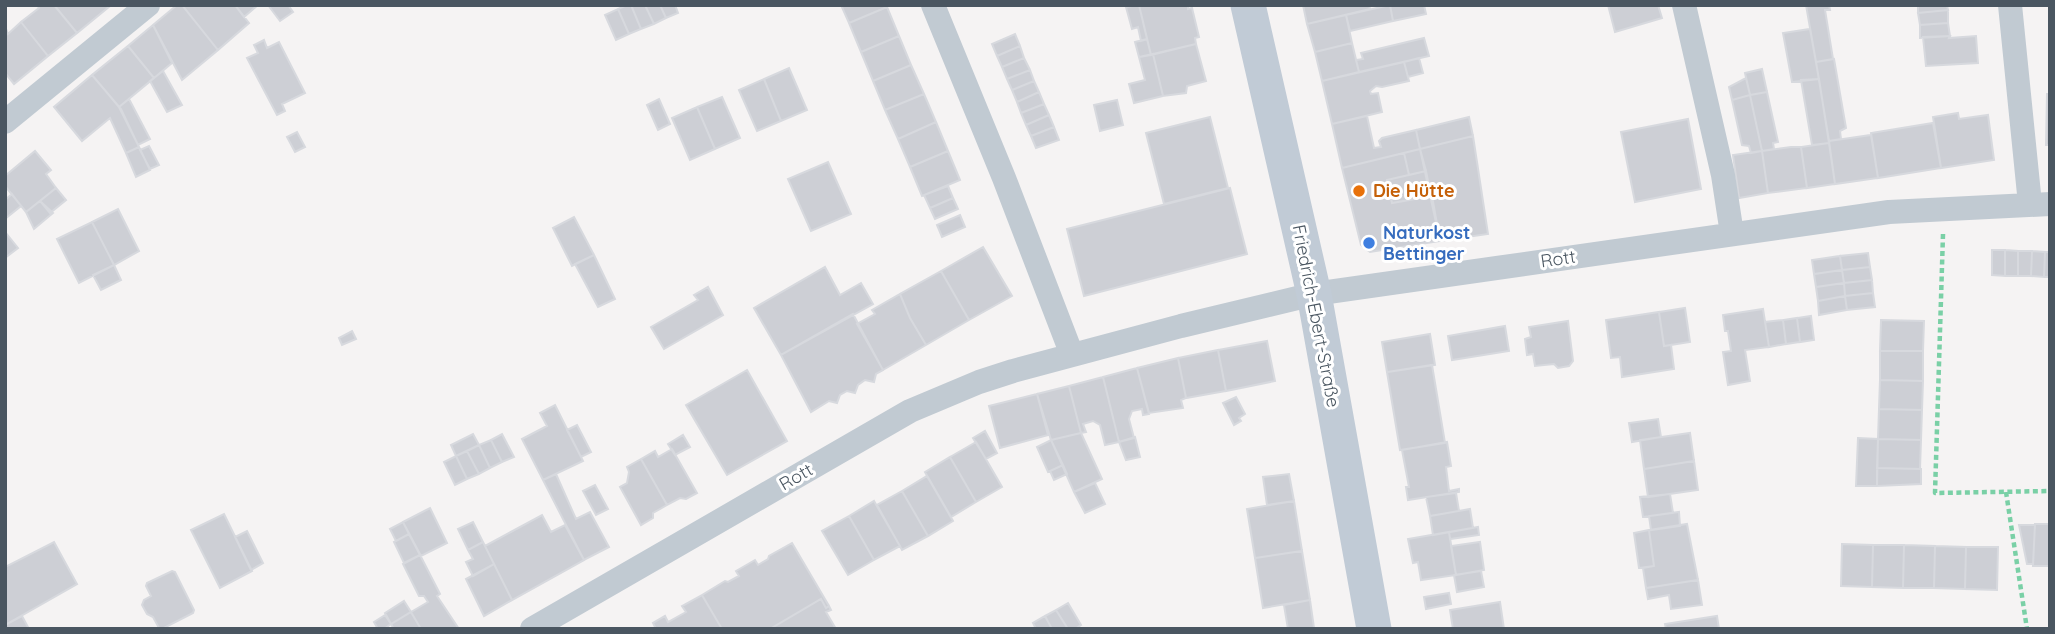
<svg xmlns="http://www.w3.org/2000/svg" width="2055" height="634" viewBox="0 0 2055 634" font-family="Quicksand,sans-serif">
  <rect width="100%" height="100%" fill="#f5f3f3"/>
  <path fill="#cdcfd5" stroke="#d7d9de" stroke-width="2" d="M37,5h17l23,28 -29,23 -27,-34 18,-14z
    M54,5h56v1l-33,27z
    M177,5h5l36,45 -36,30 -29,-55z
    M182,5h53l14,18 -31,27z
    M235,5h23l-14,12z
    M268,5h20l5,7 -13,9z
    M627,5h4l10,24 -12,5 -11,-25z
    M631,5h14l9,19 -13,5z
    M645,5h15l6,13 -12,6z
    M660,5h15l3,8 -12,5z
    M841,5h45l1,2 -38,16z
    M1139,5h49v4l4,-1 7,29 -4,1 1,6 -45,11z
    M1139,5l8,34 -6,2 -3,-14 -6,2 -6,-22z
    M1303,5h66l1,4 -63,15z
    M1390,5h34l2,9 -33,7z
    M1390,5l3,16 -43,10 -4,-16z
    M1608,5h50l4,13 -47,14z
    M1806,5h23l1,5h-5l8,49 -17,3z
    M1918,5h29l1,5 -30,3z
    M887,7l12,29 -38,16 -12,-29z
    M618,9l11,25 -13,6 -11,-25z
    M1948,10v13l-28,2 -2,-12z
    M1346,15l6,28 -37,9 -8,-28z
    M21,22l27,34 -34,28 -9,-11v-47l3,8z
    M1948,23l2,13 -30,2v-13z
    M153,25l19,38 -18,15 -26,-32z
    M1810,29l9,50 -27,3 -9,-49z
    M1015,34l5,12 -23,10 -5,-12z
    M899,36l12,29 -38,16 -12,-29z
    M1950,36l-1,2 27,-2 2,27 -52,3 -3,-29z
    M1424,38l5,18 -70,16 -3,-12 7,-1 -2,-6z
    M1147,39l4,16 -12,2 -4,-15z
    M264,40l3,8 12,-6 26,51 -23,11 3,7 -8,4 -30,-57 11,-5 -4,-8z
    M1352,43l7,29 -37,9 -7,-29z
    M1196,44l10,37 -19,5 -1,7 -23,3 -10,-42z
    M128,46l26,32 -35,29 -27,-32z
    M1020,46l4,12 -22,9 -5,-11z
    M1153,54l10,42 -29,7 -5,-19 16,-4 -6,-23z
    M1024,58l6,12 -23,9 -5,-12z
    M1419,58l4,15 -15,4 -4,-15z
    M1834,59l12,69 -6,3 1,8 -12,2 -13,-79z
    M1404,62l5,19 -27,6 -6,-1 -6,5 1,3 7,-1 4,19 -50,12 -10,-43z
    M911,65l13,29 -39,16 -12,-29z
    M789,68l18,42 -26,11 -17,-42z
    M1762,69l5,23 -17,3 -5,-22z
    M1030,70l4,11 -22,9 -5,-11z
    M163,71l19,34 -15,7 -17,-31z
    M92,75l29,34 18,38 -13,6 -16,-35 -28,23 -28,-34z
    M1746,78l4,17 -18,5 -3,-13z
    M764,79l17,42 -24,10 -18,-41z
    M1819,79l10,64 -17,2 -11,-65z
    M1034,81l5,11 -22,10 -5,-12z
    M1039,92l5,12 -23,9 -4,-11z
    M1767,92l11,50 -5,1 1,6 -12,2 -12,-56z
    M924,94l12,28 -38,17 -13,-29z
    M2047,94h3v51h-4z
    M1750,95l12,56 -11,2 -2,-7 -7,-1 -10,-45z
    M722,97l18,41 -25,11 -18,-42z
    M129,99l21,40 -12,6 -19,-38z
    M659,99l11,25 -12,6 -11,-25z
    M1117,100l6,25 -23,6 -6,-26z
    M1044,104l5,11 -23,10 -5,-12z
    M697,107l18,42 -25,11 -18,-42z
    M1958,113l1,6 29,-4 6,45 -53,8 -8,-51z
    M1049,115l5,12 -23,9 -5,-11z
    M1367,116l7,32 7,-1 -2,-6 3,-3 34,-8 4,19 -78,19 -10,-44z
    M1210,117l18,71 -64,16 -18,-71z
    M1469,117l4,19 -53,13 -4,-19z
    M1688,119l13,70 -66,13 -14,-70z
    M936,122l12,29 -38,16 -12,-28z
    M1933,123l8,45 -63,10 -7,-45z
    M1054,127l5,13 -23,8 -5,-12z
    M297,132l8,15 -10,5 -8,-15z
    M1871,135l7,43 -43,6 -6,-43z
    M1473,136l15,98 -48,7 -20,-92z
    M1829,143l6,41 -28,4 -6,-41z
    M149,146l10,19 -9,4 -10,-19z
    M139,147l11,23 -14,7 -10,-24z
    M1791,147h10l6,41 -39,5 -6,-42z
    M1420,149l6,22 -17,4 -5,-22z
    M35,151l16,19 -5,4 10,14 -30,24 -21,-26v-10z
    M948,151l12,29 -38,16 -12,-29z
    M1762,151l6,42 -29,5 -6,-43z
    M1404,153l5,22 -22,5 5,23 40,-7 8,45 -70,11 -9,-7 -19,-77z
    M828,162l23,52 -40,17 -23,-52z
    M1426,171l5,25 -39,7 -5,-23z
    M948,186l5,12 -23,10 -6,-13z
    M56,188l10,12 -16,13 -10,-12z
    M1230,188l17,66 -163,42 -17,-67z
    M12,194l9,12 -16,13v-19z
    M953,198l5,11 -23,10 -5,-11z
    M40,201l13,12 -19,16 -8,-17z
    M118,209l21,42 -25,14 -22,-43z
    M960,215l5,12 -23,10 -5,-12z
    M574,217l20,38 -22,11 -19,-38z
    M92,222l22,43 -35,18 -22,-44z
    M6,233l12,15 -13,10v-25z
    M983,247l29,49 -43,24 -28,-49z
    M1992,250h13v26l-13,-1z
    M2005,250l13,1v25h-13z
    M2018,251h14l-1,25h-13z
    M2032,251l13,1 -1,25 -13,-1z
    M2045,252h5v25h-6z
    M1868,253l2,14 -28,3 -2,-14z
    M594,255l21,44 -17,8 -23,-43z
    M1840,256l2,14 -28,4 -2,-14z
    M114,265l7,15 -20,10 -8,-15z
    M825,267l15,28 21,-12 12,21 -92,51 -27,-47z
    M1870,267l2,13 -28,3 -2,-13z
    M1842,270l2,13 -28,4 -2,-13z
    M941,271l28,49 -43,25 -16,-27 -10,-24z
    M1872,280l1,13 -28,3 -1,-13z
    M1844,283l1,13 -27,5 -2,-14z
    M708,287l15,28 -59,34 -13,-22 47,-27 -4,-5z
    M1873,293l2,14 -28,3 -2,-14z
    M900,294l10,24 16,27 -43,25 -26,-46 18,-10 -3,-4z
    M1845,296l2,14 -28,5 -1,-14z
    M1685,308l5,34 -26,4 -5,-34z
    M1763,309l6,38 -24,3 5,31 -22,4 -5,-33 8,-1 -3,-20h-3l-2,-16z
    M1659,312l5,34 7,-1 3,24 -52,8 -2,-20 -9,1 -5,-38z
    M853,314l30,56 -7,4 -2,8 -9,-2 -7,5 -3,8 -8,-2 -7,4 -3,8 -8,-2 -18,11 -30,-57z
    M1811,316l3,24 -14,2 -3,-24z
    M1797,318l3,24 -14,2 -3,-24z
    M1783,320l3,24 -17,3 -4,-25z
    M1881,320l43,1 -1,30h-43z
    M1568,321l5,40 -4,5 -11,2 -4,-4 -19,2 -2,-12 -6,1 -2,-16 6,-2 -2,-10z
    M1505,326l4,25 -57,9 -4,-24z
    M352,331l4,8 -14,6 -3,-7z
    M1430,334l5,31 -48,7 -5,-30z
    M1267,341l8,40 -49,10 -8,-41z
    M1218,350l8,41 -40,7 -8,-40z
    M1880,351h43v30l-43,-1z
    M1178,358l8,40 -5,2 2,8 -34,5 -12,-45z
    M1432,365l13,78 -45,7 -13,-78z
    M1137,368l12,46 -6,1 -1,-6 -10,2 -3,8 5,19 -15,4 -16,-65z
    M747,370l40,71 -60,34 -41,-70z
    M1103,377l16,65 -14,3 -5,-20 -7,-4 -10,3 3,8 -5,1 -12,-47z
    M1880,380l43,1 -1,29 -43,-1z
    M1069,386l12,47 -30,7 -14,-46z
    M1037,394l11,41 -48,13 -11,-42z
    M1236,397l9,17 -6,4 2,3 -7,4 -11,-22z
    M555,405l28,56 -40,19 -21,-41 25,-13 -7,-13z
    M1879,409l43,1 -1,30 -43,-1z
    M1658,419l3,18 -29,5 -3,-19z
    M577,425l14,27 -10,5 -14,-27z
    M985,431l12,22 -11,6 -13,-21z
    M1081,433l21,46 -28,13 -23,-52z
    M1690,433l4,28 -50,8 -4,-29z
    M473,434l6,11 -23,11 -5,-11z
    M502,434l12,23 -12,5 -11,-22z
    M683,435l7,12 -15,8 -7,-11z
    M1135,437l5,20 -14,3 -7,-18z
    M1858,438l20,1 -1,47h-21z
    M1878,439l43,1 -1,29 -43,-1z
    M491,440l11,22 -12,6 -11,-23z
    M1051,440l12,25 -15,7 -11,-25z
    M976,442l26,45 -26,15 -26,-45z
    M1447,442l4,24 -5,1 3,24 10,-2v3l-51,8 -2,-13h3l-7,-37z
    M479,445l11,23 -11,6 -12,-23z
    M672,449l25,44 -11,6 -6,-1 -13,7 -26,-46 14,-8 3,6z
    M467,451l12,23 -12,5 -11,-23z
    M456,456l11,23 -12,6 -11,-23z
    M950,457l26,45 -25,15 -26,-45z
    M641,459l26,46 -14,8v5l-12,7 -21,-38 7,-4 2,-11 -2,-5z
    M1694,461l4,29 -50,7 -4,-28z
    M1063,465l4,9 -13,6 -4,-9z
    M1877,468l44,1v15l-44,2z
    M556,474l20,45 14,-7 19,35 -25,13 -41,-80z
    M1289,474l5,27 -27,4 -4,-28z
    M927,476l26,45 -25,15 -26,-45z
    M1095,483l10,21 -20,9 -11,-21z
    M595,485l13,24 -12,6 -13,-24z
    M902,491l26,45 -26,14 -25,-45z
    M1456,493l3,18 -29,5 -4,-19z
    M1670,494l3,19 -30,4 -3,-20z
    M874,501l26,45 -26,14 -25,-44z
    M1294,501l8,50 -47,7 -8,-49z
    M430,508l17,35 -26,13 -18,-34z
    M1470,509l3,19 -40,7 -3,-19z
    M1679,512l1,14 -29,4 -2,-14z
    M224,514l28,57 -32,17 -29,-58z
    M542,515l9,17 14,-7 19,35 -72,40 -27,-54z
    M849,516l25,44 -26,15 -26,-44z
    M403,522l6,12 -13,7 -6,-12z
    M473,522l10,20 -15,8 -10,-21z
    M1687,524l11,56 -52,8 -3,-20 11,-2 -5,-36z
    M2035,524h15v42h-17z
    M2019,525h16l-2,39h-6z
    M1478,527l1,8 -29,4 -1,-7z
    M1649,530l5,36 -15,2 -5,-35z
    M247,531l16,32 -12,7 -16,-33z
    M1449,532l7,43 -35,5 -3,-18 -5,1 -5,-24z
    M409,534l11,21 -16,8 -10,-21z
    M54,542l23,42 -72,41v-58z
    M483,542l11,22 -21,12 -7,-14 7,-3 -5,-9z
    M1480,542l4,28 -28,5 -5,-29z
    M792,543l37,63 -3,2 -5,-9 -51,30h-48l-20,-34 23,-14 3,1 11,-6 -3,-5 19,-11 3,5 10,-6 1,-3z
    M1842,544l31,1 -1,42 -31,-1z
    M1873,545h31l-1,43 -31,-1z
    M1904,545l31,1 -1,42h-31z
    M1935,546l31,1 -1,42 -31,-1z
    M1966,547h32l-1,43 -32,-1z
    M1302,551l8,49 -47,8 -8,-50z
    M420,555l20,39 -3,2 22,33h-38l-10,-17 17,-10 -4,-6h-5l-16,-32z
    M494,564l18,36 -28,16 -18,-37z
    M172,571l3,1 19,38 -1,3 -31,16 -3,-1 -6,-11 -6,-3 -5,-9 2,-5 7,-4 -5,-10 1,-3z
    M1481,571l3,16 -27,5 -3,-17z
    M1698,580l4,25 -31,4 -2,-14 -21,4 -2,-11z
    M1449,593l2,11 -25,5 -2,-12z
    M702,595l20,34h-66l-3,-6 12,-7 3,6 18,-10 -4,-6z
    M821,599l5,9 3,-2 2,4 -5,2 10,17h-66z
    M1310,600l4,28 -26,1 -4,-24z
    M404,601l7,11 -20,12 -6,-11z
    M1500,602l4,27h-51l-3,-19z
    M1068,603l13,22 -6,4h-7l-12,-19z
    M1056,610l12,19h-16l-7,-13z
    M411,612l10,17h-27l-3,-5z
    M385,615l6,9 -7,5h-6l-4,-7z
    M22,616l7,13h-24v-4z
    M1045,616l7,13h-16l-3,-6z
    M1717,616l2,13h-53l-1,-5z"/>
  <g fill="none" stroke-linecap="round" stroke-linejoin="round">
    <path stroke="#7ad0a6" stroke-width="4.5" stroke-dasharray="5 3.5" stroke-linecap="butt" d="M1943,234l-8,259 115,-2
      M2006,492l21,137"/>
    <path stroke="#c1cad2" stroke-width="24" d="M933,5l71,173 68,177
      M1684,5l39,170 9,59
      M2010,5l20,199
      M5,122l143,-117
      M532,629l378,-218 69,-29 34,-11 168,-45 133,-32 575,-82 161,-8"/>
    <path stroke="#c1cbd6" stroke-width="35" d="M1248,5l66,289 60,335"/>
  </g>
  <circle fill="#e8710a" stroke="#fff" stroke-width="2.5" cx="1359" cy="191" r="7"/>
  <circle fill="#3f7fe0" stroke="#fff" stroke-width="2.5" cx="1369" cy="243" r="7"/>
  <g text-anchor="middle" stroke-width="6" stroke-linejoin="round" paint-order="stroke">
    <g font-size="18" font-weight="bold" fill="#c56008" stroke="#fff" text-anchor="start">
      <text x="1373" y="197">Die Hütte</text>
    </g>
    <g font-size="18" font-weight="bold" fill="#366cbe" stroke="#fff" text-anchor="start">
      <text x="1383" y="239">Naturkost<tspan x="1383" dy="21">Bettinger</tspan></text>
    </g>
    <g font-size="18" fill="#4a5661" stroke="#fff">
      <text transform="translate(1558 259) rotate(-8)" y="6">Rott</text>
      <text transform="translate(1316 316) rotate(79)" y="6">Friedrich-Ebert-Straße</text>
      <text transform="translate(796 477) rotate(-30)" y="6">Rott</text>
    </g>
  </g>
  <rect width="2055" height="634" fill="none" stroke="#4a5661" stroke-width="14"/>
</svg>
